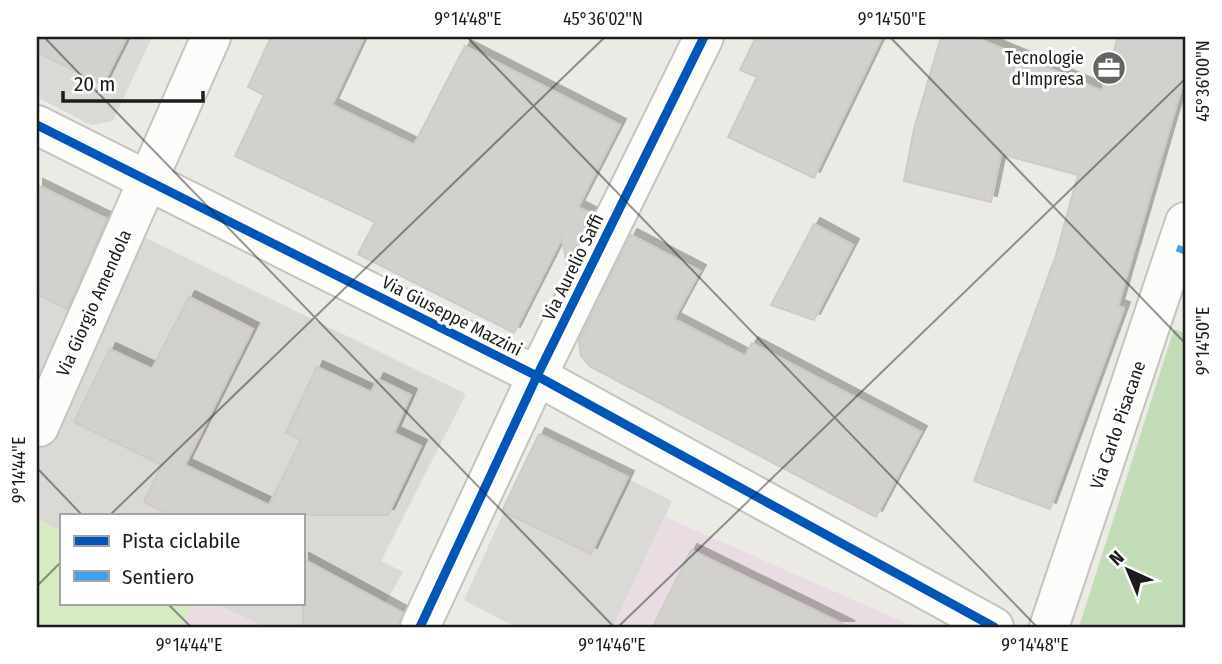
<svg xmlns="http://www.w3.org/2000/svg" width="1222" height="664" viewBox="0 0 1222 664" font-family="'Fira Sans Condensed',sans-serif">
  <defs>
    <filter id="shadow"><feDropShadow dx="6" dy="-6" stdDeviation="0" flood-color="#0004"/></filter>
  </defs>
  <rect width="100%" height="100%" fill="#ebeae4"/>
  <path fill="#dad9d6" d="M37,37h115l-39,84 -22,4 -54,-28z
    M37,185l429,209 -85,167 22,11 -31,55h-107l-52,-24h90v-88h-242v16l-24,-12z
    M539,434l133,67 -59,126h-98l-51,-27z"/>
  <path fill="#e9dde3" d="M665,517l250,110h-302z
    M193,603h20l52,24h-84z"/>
  <path fill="#d5ebc1" d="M37,519l24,12v72h132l-12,24h-144z"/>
  <path fill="#c3dcb8" d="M1174,329l11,4v294h-106z"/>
  <path fill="#d3d1cd" stroke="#cecbc5" stroke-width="2" filter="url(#shadow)" d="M37,37h90l-24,48 -66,-33z
    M271,37h93l-32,68 82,40 51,-99 155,79 -42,82 14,7 -25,52 -5,-28 -48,95 -156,-79 17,-32 -140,-66 29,-61 -16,-8z
    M756,37h126l-68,141 -86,-41 29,-60 -17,-7z
    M941,37h34l127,54 16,-54h67v39l-67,230 6,2 -74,201 -76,-28 82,-226 22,-80 -77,-21 -10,48 -87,-21 10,-52z
    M37,185l70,34 -40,90 -30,-15z
    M814,224l39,21 -39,75 -43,-15z
    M631,235l69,36 -26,48 71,37 7,-13 169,89 -45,85 -285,-150 -10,-11 -2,-15z
    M189,297l64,32 -68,136 84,40 32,-65 -15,-8 31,-65 54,25 7,-13 33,16 -17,38 27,13 -33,69h-218l-26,-13 18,-37 -88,-43 36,-73 42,20z
    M539,434l89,43 -37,77 -89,-43z
    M691,550l158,77h-196z
    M303,559l100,54 -5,14h-95z"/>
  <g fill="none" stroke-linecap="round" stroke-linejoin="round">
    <g stroke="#c3c3c0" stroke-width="42">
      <path id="street" d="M37,125l500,251 457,251
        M39,427l172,-390
        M420,627l117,-251 167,-339
        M1049,627l136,-405"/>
    </g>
    <use href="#street" stroke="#fcfcfb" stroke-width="38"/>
    <path stroke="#3da2ea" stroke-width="7" stroke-dasharray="14 7" stroke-linecap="butt" d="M1177,248l8,3"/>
    <g stroke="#fff" stroke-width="13">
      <path id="cycleway" d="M37,125l500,251 457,251
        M420,627l117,-251 167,-339"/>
    </g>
    <use href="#cycleway" stroke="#0057b8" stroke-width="9"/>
  </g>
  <path fill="none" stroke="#1c1c1c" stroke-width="2" stroke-opacity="0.45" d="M44,37l570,590M467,37l570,590M890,37l295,306M37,468l45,47M110,515l495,-478M37,586l24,-24M167,603l24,24M618,627l567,-548"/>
  <defs>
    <g id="office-disc" transform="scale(1.75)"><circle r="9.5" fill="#646462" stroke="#fff"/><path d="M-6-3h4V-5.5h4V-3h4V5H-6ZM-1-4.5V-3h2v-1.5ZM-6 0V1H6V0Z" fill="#fff"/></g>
  </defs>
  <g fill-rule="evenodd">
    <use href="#office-disc" x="1109" y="68"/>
  </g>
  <g text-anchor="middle" stroke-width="6" stroke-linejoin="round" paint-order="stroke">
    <g font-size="18" fill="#1c1c1c" stroke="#fff" text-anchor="end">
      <text x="1084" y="64">Tecnologie<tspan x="1084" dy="21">d'Impresa</tspan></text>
    </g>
    <g font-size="18" fill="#1c1c1c" stroke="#fff">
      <text transform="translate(573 267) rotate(-64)" y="6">Via Aurelio Saffi</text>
      <text transform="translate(94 303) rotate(-66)" y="6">Via Giorgio Amendola</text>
      <text transform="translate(452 316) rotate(27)" y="6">Via Giuseppe Mazzini</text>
      <text transform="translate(1118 425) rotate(-71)" y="6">Via Carlo Pisacane</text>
    </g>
  </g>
  <rect width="1222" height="664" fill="none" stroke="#ffffff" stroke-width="77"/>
  <rect x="60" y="514" width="245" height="91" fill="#ffffff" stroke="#a4a4a4" stroke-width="2"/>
  <rect x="74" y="536" width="35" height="10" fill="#0057b8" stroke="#a4a4a4" stroke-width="2"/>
  <text x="122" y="548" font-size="21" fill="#1c1c1c">Pista ciclabile</text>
  <rect x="74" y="571" width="35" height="10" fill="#3da2ea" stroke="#a4a4a4" stroke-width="2"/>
  <text x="122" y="584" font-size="21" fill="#1c1c1c">Sentiero</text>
  <g transform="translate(1128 570) rotate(316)" stroke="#ffffff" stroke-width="5" paint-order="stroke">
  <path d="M0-5L12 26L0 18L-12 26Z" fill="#1c1c1c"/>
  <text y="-10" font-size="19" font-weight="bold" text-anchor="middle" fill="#1c1c1c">N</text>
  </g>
  <path d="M63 91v10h140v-10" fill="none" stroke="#1c1c1c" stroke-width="3.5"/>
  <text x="74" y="91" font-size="21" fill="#1c1c1c" stroke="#ffffff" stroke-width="5" paint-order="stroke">20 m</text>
  <rect x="38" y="38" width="1146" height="588" fill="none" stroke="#1c1c1c" stroke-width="2.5"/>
  <g font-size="18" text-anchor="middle" fill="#1c1c1c">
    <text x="468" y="25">9°14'48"E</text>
    <text x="603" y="25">45°36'02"N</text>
    <text x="892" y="25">9°14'50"E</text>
    <text transform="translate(1203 81) rotate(-90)" y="6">45°36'00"N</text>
    <text transform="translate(1203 341) rotate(-90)" y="6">9°14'50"E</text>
    <text transform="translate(19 470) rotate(-90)" y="6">9°14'44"E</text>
    <text x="189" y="651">9°14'44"E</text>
    <text x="612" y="651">9°14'46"E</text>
    <text x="1035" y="651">9°14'48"E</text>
  </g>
</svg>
